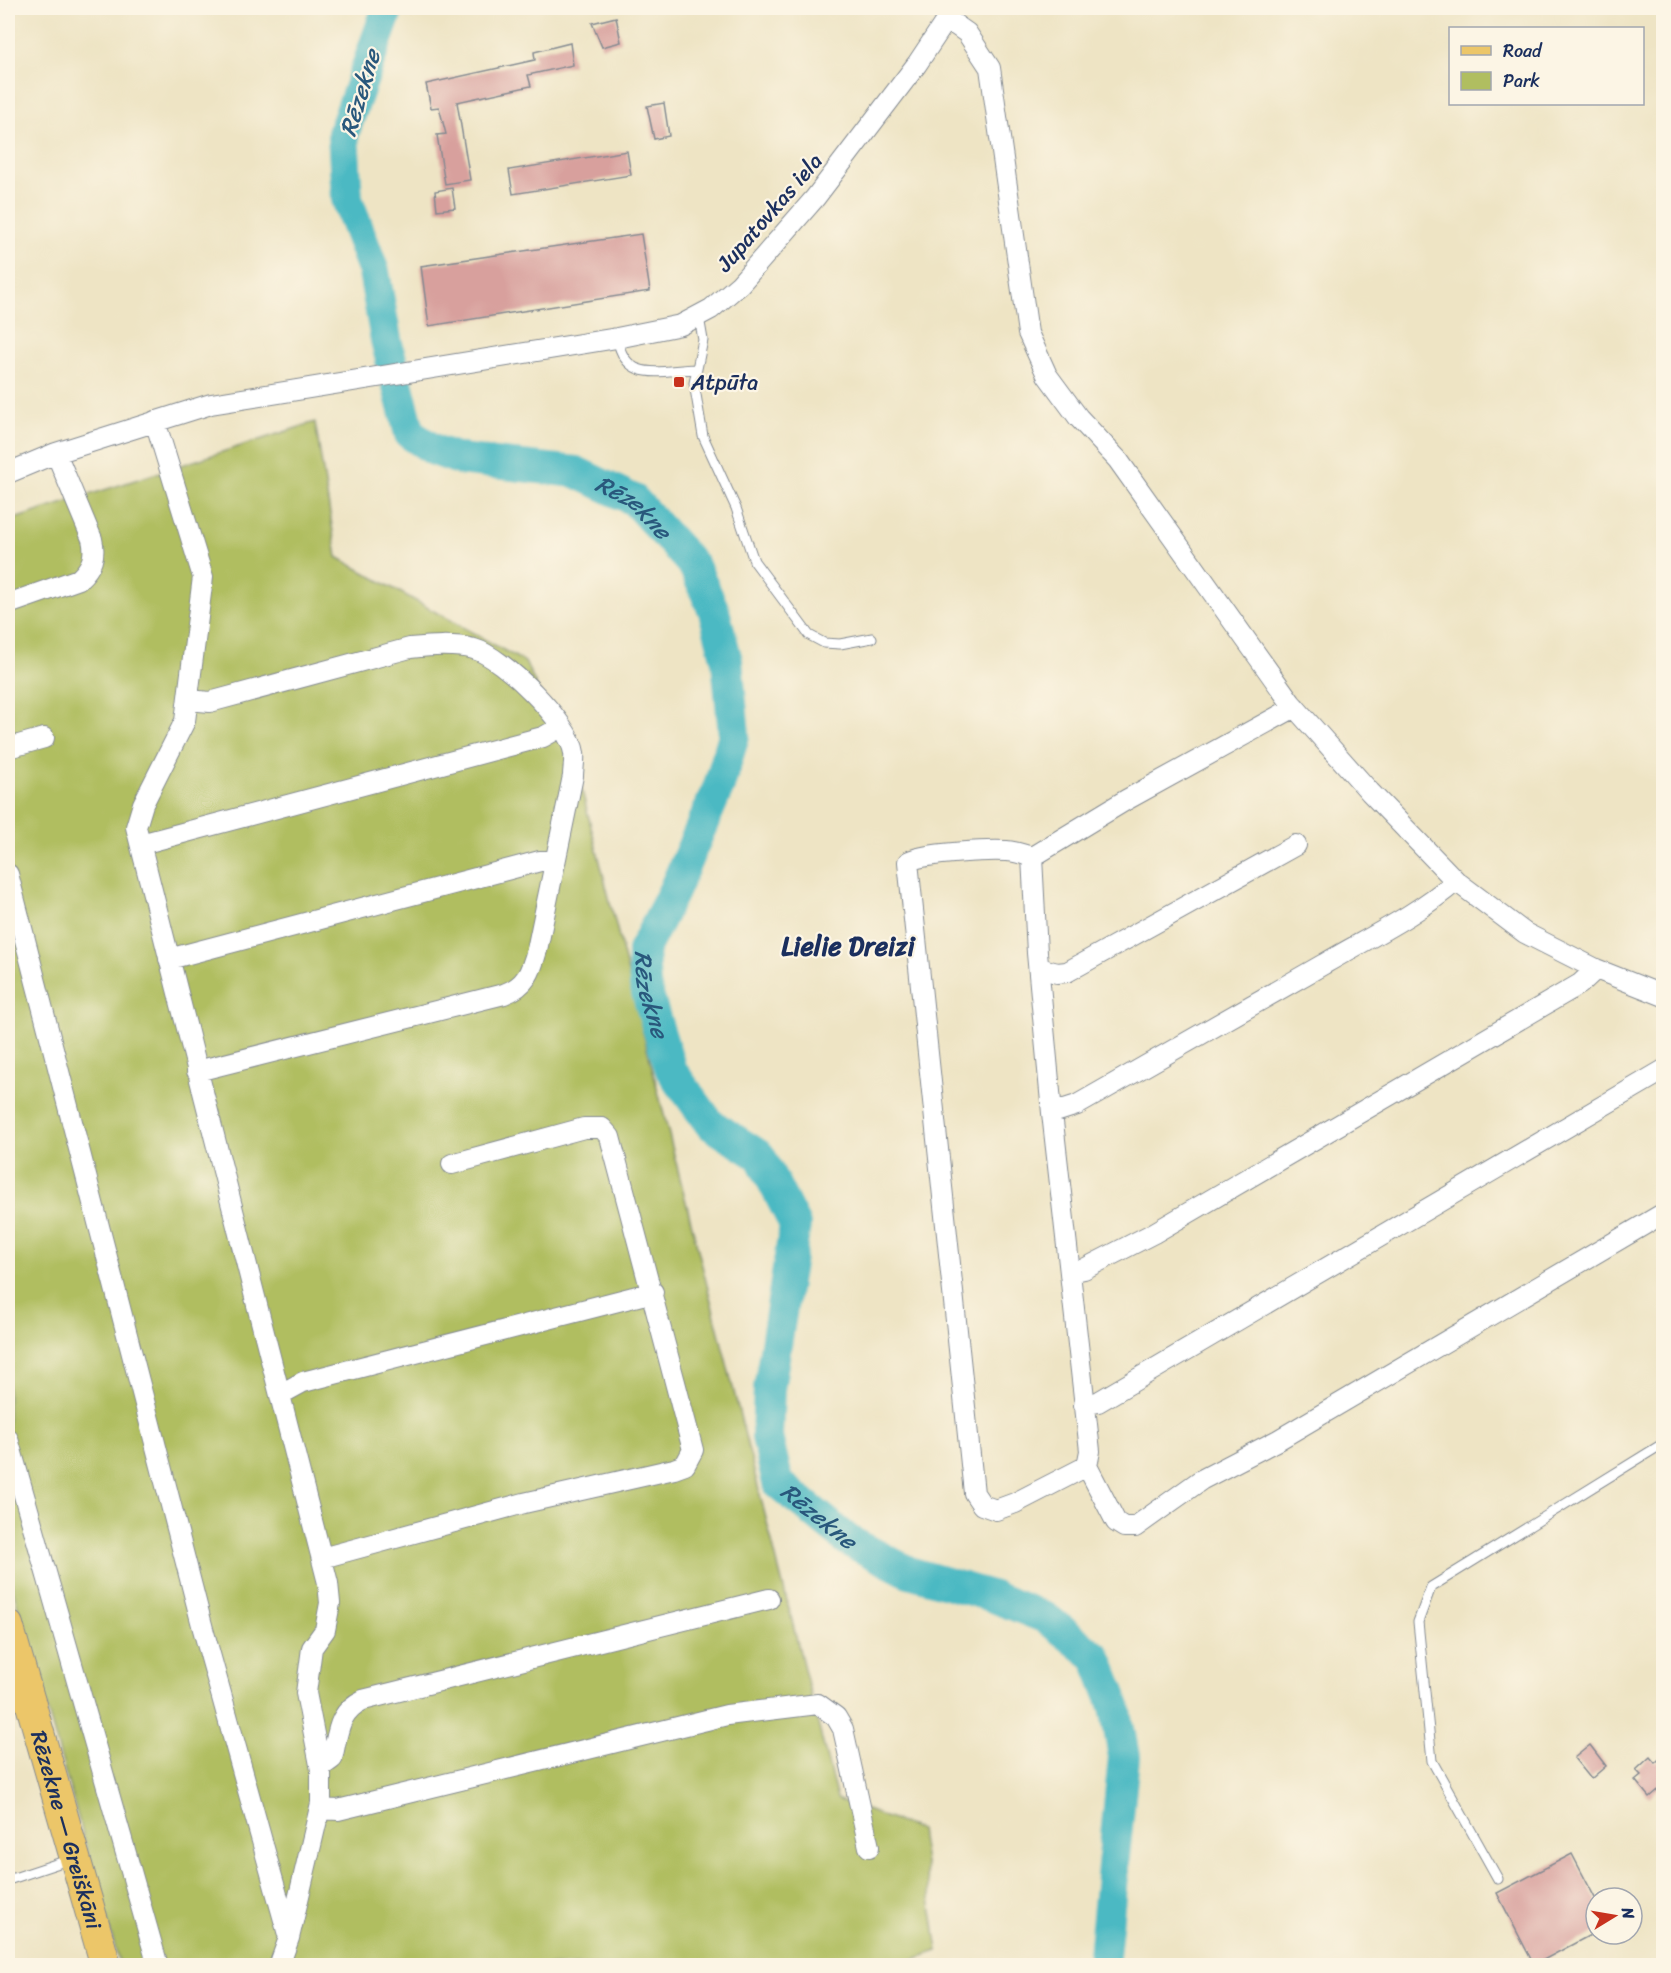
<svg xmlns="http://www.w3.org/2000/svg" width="1671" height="1973" viewBox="0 0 1671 1973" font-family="Sriracha,sans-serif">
  <rect width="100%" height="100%" fill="#fcf5e5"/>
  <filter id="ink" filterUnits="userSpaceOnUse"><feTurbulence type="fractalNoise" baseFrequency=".0167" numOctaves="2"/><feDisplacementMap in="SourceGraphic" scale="12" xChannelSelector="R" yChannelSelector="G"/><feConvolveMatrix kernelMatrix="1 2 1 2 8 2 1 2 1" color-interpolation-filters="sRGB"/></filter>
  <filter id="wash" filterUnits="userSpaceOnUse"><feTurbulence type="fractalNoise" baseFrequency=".008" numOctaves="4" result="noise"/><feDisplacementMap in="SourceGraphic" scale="24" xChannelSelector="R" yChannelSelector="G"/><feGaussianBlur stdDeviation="1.35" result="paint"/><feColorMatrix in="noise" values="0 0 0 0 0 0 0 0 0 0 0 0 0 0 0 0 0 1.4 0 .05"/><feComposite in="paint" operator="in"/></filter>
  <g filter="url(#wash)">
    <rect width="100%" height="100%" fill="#eee4c4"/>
    <path fill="#b0be60" stroke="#66765f" stroke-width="1.5" d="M315,422l22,135 188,105 52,109 260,1028 83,31 18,121 -45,15 -773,-1 -112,-393v-1051z"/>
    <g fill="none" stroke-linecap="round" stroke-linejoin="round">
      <path stroke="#4bb9c3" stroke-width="32" id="s1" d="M388,8l-45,126 4,65 27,73 12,68 24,94 24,16 25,9 117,13 58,28 60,66 20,45 13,50 7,74 -15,51 -46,106 -30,59 2,35 26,84 39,54 50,32 35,69 -26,164 -2,48 11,46 71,58 60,31 82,24 55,22 50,39 19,49 9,51 -21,209"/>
    </g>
    <g id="blocks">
      <path fill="#d8a09d" d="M616,17l5,25 -19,5 -10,-24z
        M570,43l3,22 -45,10 3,11 -74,16 13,78 -25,4 -8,-49 9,-1 -7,-27 -8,1 -5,-24 109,-24 -1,-8z
        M664,103l5,33 -15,3 -7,-33z
        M627,151l4,24 -118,19 -4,-24z
        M452,188l3,20 -18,2 -2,-19z
        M641,234l9,57 -221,35 -8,-60z
        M1590,1745l16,21 -15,13 -17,-21z
        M1664,1755v29l-15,13 -14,-17 6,-5 -5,-5 14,-13 5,6z
        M1572,1854l24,46v32l-62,33 -37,-72z"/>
    </g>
  </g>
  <g filter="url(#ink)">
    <use href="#blocks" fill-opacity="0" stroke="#848a91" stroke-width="1.5"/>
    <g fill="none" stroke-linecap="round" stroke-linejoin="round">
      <g stroke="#848a91" stroke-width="11">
        <path id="lane" d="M699,317l4,23 -9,43 9,53 33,72 18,53 55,74 15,8 16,1 32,-6
          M617,338c9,46 43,32 78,31
          M1498,1879l-66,-118 -14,-139 13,-35 233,-144
          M8,1880l63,-21"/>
      </g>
      <g stroke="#848a91" stroke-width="22">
        <path id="street" d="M947,19l20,14 23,35 38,265 19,42 31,42 40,43 173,243 79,89 86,89 69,52 71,36 68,27
          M155,421l48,156 -18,144 -42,83 -7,23c62,252 128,504 192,756l2,20 -5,27 -13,18 -6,45 15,77v33l-32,135 -10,28
          M8,473l48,-20 155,-49 406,-66 64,-13 30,-16 29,-25 75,-86 102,-134 30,-45 4,-11
          M8,604l71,-25c13,-12 17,-23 13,-40l-36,-86
          M188,700l22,2 200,-54c21,-2 43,-4 64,1 29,8 96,74 100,104 1,7 -1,16 -1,23l-36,174c-6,22 -11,36 -33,44l-307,77
          M8,748l36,-10
          M141,844l402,-107 18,-10
          M1032,857c-6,-2 -12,-4 -18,-5 -16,-3 -95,1 -106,10l66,631 8,12 14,5 19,-7 72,-37 3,-15 -38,-338 -15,-160 -5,-96 94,-57 169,-93
          M8,874l195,755 86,309
          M169,959l371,-98h15
          M1039,968l18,5 10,-1 229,-127
          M1052,1113l25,-8c83,-47 165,-94 247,-141 44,-26 93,-49 132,-83
          M1070,1272l14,-3 70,-36 426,-249 16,-15
          M281,1394l22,-12 350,-90
          M1084,1405l14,-3 566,-332
          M8,1439l150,527
          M1087,1466l29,56 8,5h11l66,-47 77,-40 386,-227
          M322,1558l202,-55 150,-34 11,-4 8,-15 -83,-313 -8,-9h-18l-132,36
          M321,1767l11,-8c6,-24 5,-47 31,-59l406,-101
          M320,1809l18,1 389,-95 91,-11 18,13 7,12 26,118"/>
      </g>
      <g stroke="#848a91" stroke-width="32">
        <g id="primary">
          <path id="s2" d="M8,1625l98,341"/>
        </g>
      </g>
      <use href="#lane" stroke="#fff" stroke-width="9"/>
      <use href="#street" stroke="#fff" stroke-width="20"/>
      <use href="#primary" stroke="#ecc669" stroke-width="30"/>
    </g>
  </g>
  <rect fill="#c8321e" stroke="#fcf5e5" stroke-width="2" x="673" y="376" width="12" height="12" rx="3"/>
  <g text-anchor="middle" stroke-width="4.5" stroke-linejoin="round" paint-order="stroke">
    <g font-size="22" fill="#1b2f5e" stroke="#fcf5e5">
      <text transform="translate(769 212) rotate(-49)" y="8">Jupatovkas iela</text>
      <text dy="8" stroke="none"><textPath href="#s2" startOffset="213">Rēzekne — Greiškāni</textPath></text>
    </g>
    <g font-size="22" fill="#1b2f5e" stroke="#fcf5e5" text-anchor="start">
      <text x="691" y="390">Atpūta</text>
    </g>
    <g font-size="24" font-style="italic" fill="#29587c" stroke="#fcf5e5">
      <text transform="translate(360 93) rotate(-73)" y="8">Rēzekne</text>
      <text dy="8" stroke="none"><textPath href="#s1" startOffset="684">Rēzekne</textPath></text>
      <text dy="8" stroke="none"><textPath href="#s1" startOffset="1224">Rēzekne</textPath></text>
      <text dy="8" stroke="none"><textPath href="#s1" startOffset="1820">Rēzekne</textPath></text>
    </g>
    <g font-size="26" font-weight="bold" fill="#1b2f5e" stroke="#fcf5e5">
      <text x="848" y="955">Lielie Dreizi</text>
    </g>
  </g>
  <rect width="1671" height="1973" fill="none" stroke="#fcf5e5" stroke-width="30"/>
  <rect x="1449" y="27" width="195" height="78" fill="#fcf5e5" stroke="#a2a6af" stroke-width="1.5"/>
  <rect x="1461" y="46" width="30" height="9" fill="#ecc669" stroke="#a2a6af" stroke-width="1.5"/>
  <text x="1503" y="57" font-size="18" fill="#1b2f5e">Road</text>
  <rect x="1461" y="72" width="30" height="18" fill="#b0be60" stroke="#a2a6af" stroke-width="1.5"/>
  <text x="1503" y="87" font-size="18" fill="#1b2f5e">Park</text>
  <g transform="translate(1614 1916) rotate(79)"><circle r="28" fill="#fcf5e5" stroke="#a2a6af" stroke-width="1.5"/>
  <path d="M0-4.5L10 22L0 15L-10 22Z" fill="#c8321e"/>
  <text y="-9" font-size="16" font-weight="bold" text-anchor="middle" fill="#1b2f5e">N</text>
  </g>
</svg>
